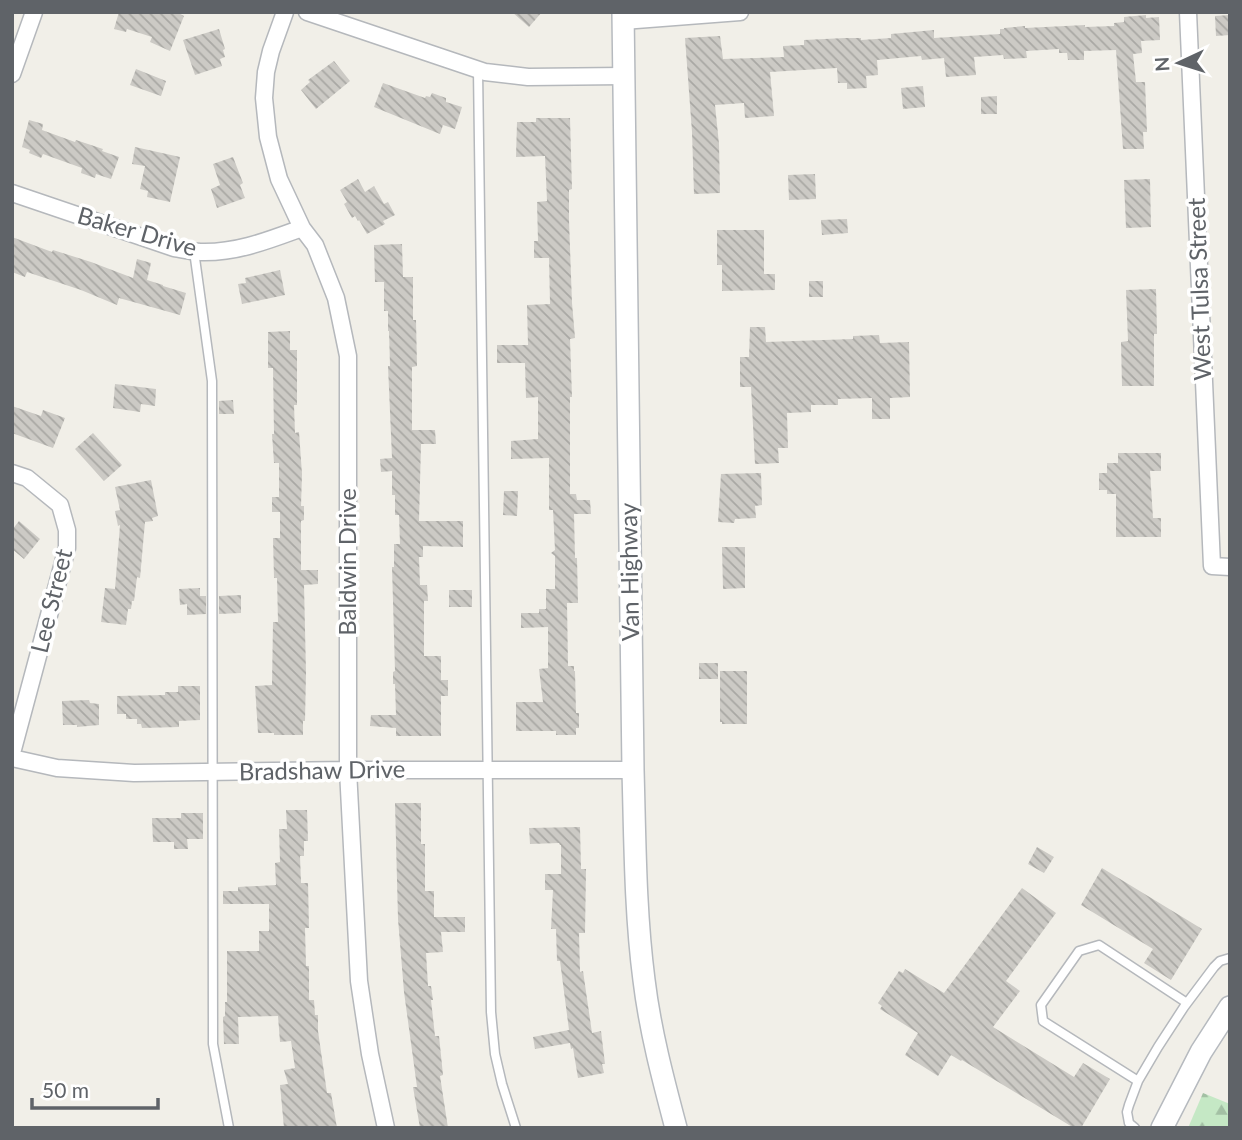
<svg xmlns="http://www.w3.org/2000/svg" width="1242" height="1140" viewBox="0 0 1242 1140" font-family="Lato,sans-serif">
  <defs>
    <pattern id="forest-firs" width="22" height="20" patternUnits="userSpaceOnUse" patternTransform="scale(1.75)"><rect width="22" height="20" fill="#c5e8c5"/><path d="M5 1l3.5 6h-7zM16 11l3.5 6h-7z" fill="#a3c0a4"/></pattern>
    <pattern id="building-back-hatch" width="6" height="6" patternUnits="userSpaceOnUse" patternTransform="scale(1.75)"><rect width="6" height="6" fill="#cccac5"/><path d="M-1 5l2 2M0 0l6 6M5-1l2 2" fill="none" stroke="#a9a8a4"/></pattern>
  </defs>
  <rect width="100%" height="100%" fill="#f1efe8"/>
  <path fill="url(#forest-firs)" d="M1203,1093l27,11v24h-42z"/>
  <path fill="url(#building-back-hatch)" d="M119,12h57l8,4 -14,35 -20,-9 2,-5 -25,-8 -1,3 -12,-3z
    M512,12h30l-13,15z
    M1146,15v3l13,-1 1,23 -19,1 1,12 -9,1 3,28h9l2,50h-4l1,17h-21l-7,-99 -32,1v9h-16l-1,-7h-8v-4l-33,2 1,7 -23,1 -1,-4 -29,2 2,18 -30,2 -2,-19 -22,2 -1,-4 -44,4 1,15 -12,1 1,12 -20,1v-6h-9l-1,-15 -67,4 4,44 -29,2 -1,-15 -29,2 4,39 1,49 -26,1 -2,-62 -7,-94 35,-2 3,23 61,-2 -1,-11 21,-1v-5l41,-2h16v2l30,-2v-4l43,-4v8l66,-4v-5h4v-1l21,-2v2l60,-3v2l29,-1v-3l10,-1v-5z
    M1230,15v20l-14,1 -1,-20z
    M219,29l6,20 -2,1 2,7 -5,2 2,7 -27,9 -12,-35z
    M334,61l16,20 -34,28 -15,-19 9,-8 -2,-2z
    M136,69l30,12 -5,15 -31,-11z
    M383,83l42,15 1,-2 4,1 2,-4 14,5v4l16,5 -7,22 -12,-4 -3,9 -66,-27z
    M923,86l2,21 -22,2 -2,-21z
    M997,96v18h-16v-17z
    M536,118h34l2,71 -3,1v30l3,83 3,35 -5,1 2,58h-2v97h6l1,6h13l1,14h-17l1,44h2l1,45h-11l1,63h6v5h1l1,42h3v15h-3v7h-20v-4h-40v-29h27l-4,-33 9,-1v-41l-27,1v-15h18v-4h7v-20h9v-33l-4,-3 4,-3 -2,-40h-4v-52l-38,1v-18l27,-2v-42l-12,1 -1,-35h-28v-18h31l-1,-40 23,-1 -1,-46h-15v-17h4l-1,-39 10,-1 -2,-45 -29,1 1,-35h19z
    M29,120l14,4 -1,6 33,12 1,-2 27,9 -1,2 17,6 -8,22 -15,-5 -1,4 -14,-5 1,-5 -39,-14 -2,4 -12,-5 1,-3 -8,-3z
    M135,147l45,10 -10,45 -23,-5 1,-6 -8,-2 5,-23 -13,-2z
    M233,157l10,26 -3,2 5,13 -28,10 -6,-19 9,-4 -7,-21z
    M815,174l1,25 -27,1 -1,-25z
    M358,179l7,13 9,-6 10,18 4,-2 7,13 -12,6 2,3 -18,10 -8,-14 -1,1 -3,-5 -3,2 -8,-14 3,-2 -7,-12z
    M1150,179l1,48 -25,1 -2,-48z
    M847,219l1,14 -26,2 -1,-15z
    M717,230h47v44h11v16l-53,1v-26h-5z
    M12,237l40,15 1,-2 38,12 42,16 4,-19 14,4 -4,17 16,5v1l23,7 -6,22 -61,-17 -2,7 -36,-15 -54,-18 -2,5 -13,-5z
    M402,244l1,33h10v43h3l1,46 -5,1v63h23l1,14h-15l-2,77h44v26l-40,-1v11h-4l1,28h7l1,16h-4v55h17v24h7v16h-7v40h-45v-8l-26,-2 1,-11h25l-1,-31h-2v-12l2,-1 -3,-104h2v-23h6l-1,-29h-4v-20h-3v-24l-11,1 -1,-13 12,-1 -4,-92h2l-1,-35h-1v-20h-4v-29h-9l-1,-37z
    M280,270l5,25 -43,9 -4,-20 8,-1 -1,-5z
    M809,281h14v16h-14z
    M1156,289l1,45h-3v52h-32l-1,-44 7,-1 -2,-51z
    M750,327h15l1,15 87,-3v-3l26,-1 1,8 29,-1 1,55 -20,1v21h-18v-21l-34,1v6h-27v7l-24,1 1,35h-10l1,15 -24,1 -4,-77h-11v-30h9z
    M290,331v19h7v55h-3l1,28 4,-1 3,42 -1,32h3v14l-3,1v49h17v14l-14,1 2,88 -1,48h-2v14h-29v-2h-16l-3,-47 17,-1 1,-63h5l-1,-44h-3l-1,-40h7v-26h-8v-15h7v-34h-5l-2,-29h2l-1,-66h-5v-36z
    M115,384l41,5 -1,17 -14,-2 -1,8 -27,-4z
    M233,400l1,14h-15v-13z
    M12,406l29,10 2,-6 22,8 -12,30 -41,-15z
    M93,433l29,32 -18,16 -29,-32z
    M1118,453h43v18h-11l3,47h8v19h-45v-43h-9v-4h-8v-17h8v-10h11z
    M761,473l1,32 -7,1 1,12 -21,1 -1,4 -16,-1 3,-48z
    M151,480l7,36 -6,2 1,3 -8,1 -5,56 -3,-1 -3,24h-2l-1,8h-3l-2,16 -25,-3 4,-34 10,1 5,-64 -2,1 -3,-15 5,-1 -5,-23z
    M504,491h14l-1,25 -14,-1z
    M19,521l21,18 -16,20 -12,-10v-19z
    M722,547h23v41l-22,1z
    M200,588v8h6v18l-19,1v-11l-7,1 -1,-16z
    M449,590h23v17h-23z
    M241,595v18l-22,1v-18z
    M699,663h19v16h-19z
    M720,671h27v53h-25v-2h-2z
    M178,686h22v34l-21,1v6l-37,1 -1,-4h-4v-5h-11v-5h-9v-18l48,-1v-3h13z
    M89,700l1,3 9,1v21l-22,2v-2h-14l-1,-24z
    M395,803h26v41h4v47h9v26h31v15h-24l2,20 -17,1 2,33h3l2,14h-2l4,36h4l4,39 -3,1 8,52h-28l-7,-41h4l-13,-95 -6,-73z
    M286,810h21l1,31h-4v15h-4l1,27h7l1,45h-4l1,38h3v34h5l1,15h3v16l9,62h4l6,35h-53l-4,-43 8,-1 -4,-14 11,-2 -4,-27 -11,1 -2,-26 -40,1 1,27h-15l-1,-27 2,-1v-14h2v-51h32v-20h10v-27h-46v-13h15v-4l38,-2 -1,-22 5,-1 -1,-33h8z
    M181,813h22v26h-16l1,10h-14v-7h-21l-1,-24h29z
    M580,827l1,42h5l-1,64h-6l1,39 3,-1 9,62 9,-2 4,33h-3l2,9 -26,5 -5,-30 -2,1 -1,-6 -35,6 -2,-12 36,-7 -9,-69h-3l-1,-32h-5l2,-39h-8v-16h16v-29h-1l-1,-2 -29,1 -1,-16z
    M1037,847l17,10 -10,16 -16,-9z
    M1102,868l100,61 -31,51 -27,-17 9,-14 -72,-44z
    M1022,888l34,25 -50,68 14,10 -27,36 81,50 9,-14 27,16 -29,49h-7l-112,-68 -1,1 -10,-6 -13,21 -33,-21 13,-22 -38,-24 2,-3 -4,-3 21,-32 4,2 2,-4 39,24z"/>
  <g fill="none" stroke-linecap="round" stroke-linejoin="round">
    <g stroke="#b5b8bc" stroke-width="11">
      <path id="lane" d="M478,70l13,942 4,42 7,30 14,44
        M194,251l18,130 1,663 16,84
        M1138,1081l-95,-60 -2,-16 38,-54 20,-6 88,58
        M1135,1128l-6,-5 -2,-11 2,-7 9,-24 20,-34 26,-40 30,-40 6,-6 10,-3"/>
    </g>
    <g stroke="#b5b8bc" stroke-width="19">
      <path id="street" d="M285,12l-14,39 -5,21 -2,26 4,39 11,42 23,49 13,17 21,53 12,58v414l11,211 11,73 16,74
        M307,12l178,60 43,5 96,-1
        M1188,12l24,554 18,1
        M623,21l117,-9
        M12,74l22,-62
        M12,193l162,55c8,1 18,4 27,4 36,1 68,-12 101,-24
        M12,473l15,5 33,27 7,25v18l-55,205
        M12,758l45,10 77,5 214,-3h285"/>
    </g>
    <g stroke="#b6babf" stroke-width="24">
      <path id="secondary" d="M623,12l10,758c2,70 2,141 11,210 6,50 19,99 32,148
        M1162,1128l39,-76 29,-45"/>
    </g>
    <use href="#lane" stroke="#fff" stroke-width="8"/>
    <use href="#street" stroke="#fff" stroke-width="16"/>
    <use href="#secondary" stroke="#fff" stroke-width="21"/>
  </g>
  <g text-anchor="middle" stroke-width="7" stroke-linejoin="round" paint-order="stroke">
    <g font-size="24" fill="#5f6368" stroke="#fff">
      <text transform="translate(137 232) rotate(16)" y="8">Baker Drive</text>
      <text transform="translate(1200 289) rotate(-92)" y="8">West Tulsa Street</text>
      <text transform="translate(348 562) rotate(-90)" y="8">Baldwin Drive</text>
      <text transform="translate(630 572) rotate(-91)" y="8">Van Highway</text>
      <text transform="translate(52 601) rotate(-76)" y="8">Lee Street</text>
      <text transform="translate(322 771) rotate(-1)" y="8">Bradshaw Drive</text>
    </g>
  </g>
  <rect width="1242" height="1140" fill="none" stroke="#5f6368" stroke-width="28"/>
  <g transform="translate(1179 63) rotate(266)" stroke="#ffffff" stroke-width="5" paint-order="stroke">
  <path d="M0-5L12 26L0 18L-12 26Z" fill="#5f6368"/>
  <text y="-10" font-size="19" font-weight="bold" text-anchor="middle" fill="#5f6368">N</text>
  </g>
  <path d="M32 1098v10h126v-10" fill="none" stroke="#5f6368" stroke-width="3.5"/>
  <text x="42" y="1098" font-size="21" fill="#5f6368" stroke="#ffffff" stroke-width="5" paint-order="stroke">50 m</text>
</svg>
